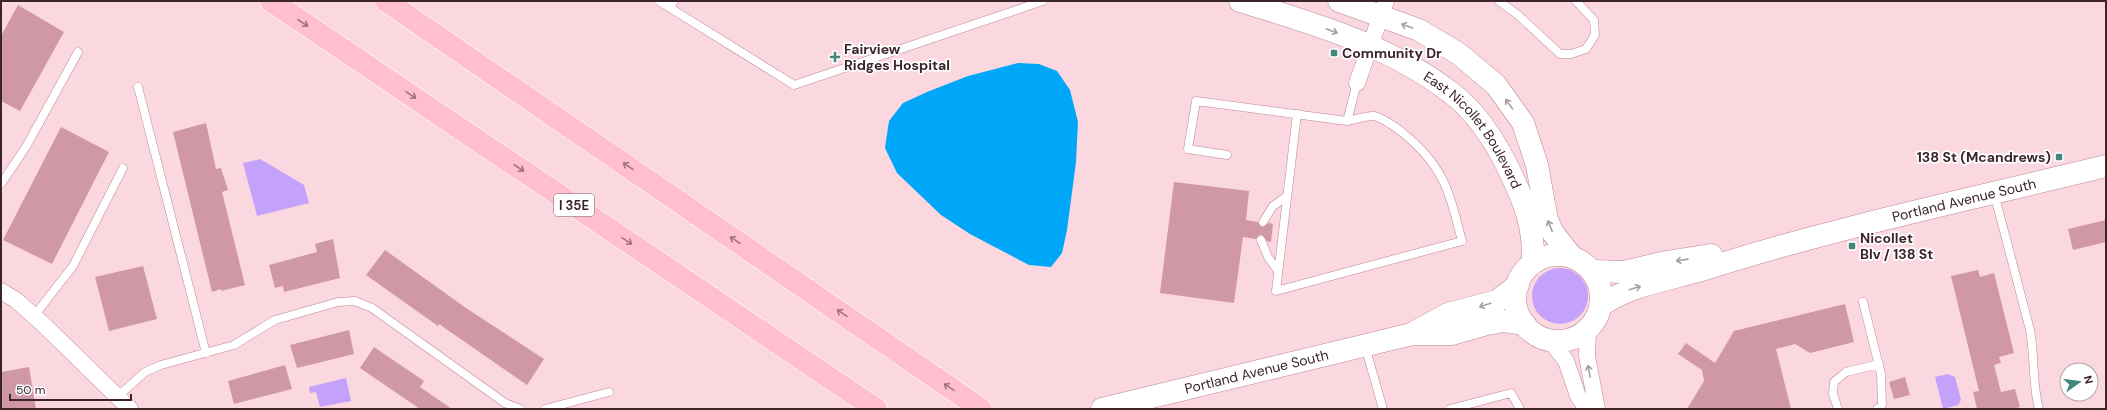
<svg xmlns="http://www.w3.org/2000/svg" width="2107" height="410" viewBox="0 0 2107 410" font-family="'DM Sans',sans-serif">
  <rect width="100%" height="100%" fill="#fbd7e0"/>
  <path fill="#c4a1fa" d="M260,159l44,26 5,18 -52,13 -14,-53z
    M1532 296a28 28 0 1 1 56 0a28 28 0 1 1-56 0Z
    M1948,374l7,3 6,23 -3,5 -15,4 -8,-32z
    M346,378l5,23 -31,6 -4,-15 -6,1 -1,-6z"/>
  <path fill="#00a7f9" d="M1018,63l21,1 18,7 13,19 8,32 -2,40 -9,68 -5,23 -11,14 -22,-2 -59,-31 -29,-19 -44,-42 -12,-25 4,-27 14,-18 24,-11 41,-16z"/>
  <path fill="#d098a7" d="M18,5l46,27 -44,79 -19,-10v-65z
    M206,123l10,46 5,-1 7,22 -6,2 23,93 -24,6v-2l-9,3 -39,-160z
    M61,127l48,25 -57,112 -49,-24z
    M1174,182l75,9 -3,29 12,2 4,5 7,-4 4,1 -2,18 -4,-1 -5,-6h-3l-3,4 -13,-2 -9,66 -74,-10z
    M2106,220v22l-33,8 -5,-21z
    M333,239l7,39 -56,14 -1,-6 -8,2 -6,-23 48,-13 -2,-8z
    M385,250l81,58 78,51 -17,26 -88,-61 -1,2 -72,-51z
    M143,266l14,53 -48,12 -14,-54z
    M1978,270l2,7 14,-4 20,80 -15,4 2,6 -7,2 7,27 14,-3 5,18 -7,2h-36l-4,-17 6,-1 -28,-115z
    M1845,304l9,38 -44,11 -15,-9 -19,5 15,60h-104l17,-28 -2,-11 -24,-16 8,-11 29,20 19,-32z
    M349,330l5,24 -57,14 -7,-23z
    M374,347l50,34 -4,6 32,22h-32l-60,-41z
    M285,365l7,24 -58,15 -6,-23z
    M29,367l7,42h-35v-37z
    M1905,377l5,18 -16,4 -5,-17z"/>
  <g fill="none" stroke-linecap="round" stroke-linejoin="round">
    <g stroke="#bd8695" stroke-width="9">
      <path id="lane" d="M659,1l135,84 249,-84
        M1499,1l19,14 42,39h11l15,-5 9,-14 -1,-15 -18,-19
        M670,8l4,-7
        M138,87l68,266
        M1297,114l-21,177 186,-50c-13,-49 -17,-74 -59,-108 -8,-6 -19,-15 -29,-17 -8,-1 -19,4 -27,5
        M1227,155l-39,-6 8,-48 151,20 10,-38
        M1,184l26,-39 51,-93
        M1994,193l36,137c5,26 2,54 9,79
        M1263,222l10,-16 14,-10
        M1261,240l7,17 10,14
        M1863,302l18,72 1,31 -5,4
        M34,316l39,-50 50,-98
        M1365,346l18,63
        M117,397l28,-25 16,-7 73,-20 41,-25 63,-18 17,-1 17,7 133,95 15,6
        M545,409l64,-17
        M1450,409l61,-16 9,16
        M1838,409l-5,-15 1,-12 12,-10 33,-8"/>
    </g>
    <g stroke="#bd8695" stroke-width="17">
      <path id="street" d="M1357,83l29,-82
        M1,291l15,9 28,25 86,84
        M1588,329l-1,27 10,53
        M1549,339l17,22 12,35 9,13"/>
    </g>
    <g stroke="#bd8695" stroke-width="23">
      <g id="secondary">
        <path id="s1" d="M1240,1c72,22 149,44 210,91 27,20 47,52 61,82 15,31 23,54 22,89"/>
        <path d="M1339,1l80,29 40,24 37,31 27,38 14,42 10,55 6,13 19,24"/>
        <circle cx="1558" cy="298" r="43"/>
        <path d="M1592,271l32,1 42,-10 45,-7"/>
        <path id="s2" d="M1600,306c32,-22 69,-26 105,-37 132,-42 267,-70 401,-103"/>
        <path d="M1413,333l35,-19 49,-13 21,-16"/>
        <path id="s3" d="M1102,409l310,-75h40l35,-10 17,-3 21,3"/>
      </g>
    </g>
    <g stroke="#fff" stroke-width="23">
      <path id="highway" d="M271,1l605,408
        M386,1l595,408"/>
    </g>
    <use href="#lane" stroke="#fff" stroke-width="8"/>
    <use href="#street" stroke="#fff" stroke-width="16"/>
    <use href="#secondary" stroke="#fff" stroke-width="22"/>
    <use href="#highway" stroke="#ffbfcf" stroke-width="22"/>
  </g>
  <defs><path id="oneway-shaft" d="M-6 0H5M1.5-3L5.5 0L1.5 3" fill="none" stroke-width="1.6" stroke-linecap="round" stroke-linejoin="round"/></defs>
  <g stroke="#9d727d">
    <use href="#oneway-shaft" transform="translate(303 23) rotate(34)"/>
    <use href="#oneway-shaft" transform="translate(411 95) rotate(34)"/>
    <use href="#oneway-shaft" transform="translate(628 166) rotate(-146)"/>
    <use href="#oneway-shaft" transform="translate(519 168) rotate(34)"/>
    <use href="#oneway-shaft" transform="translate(735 240) rotate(-146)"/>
    <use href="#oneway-shaft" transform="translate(627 241) rotate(34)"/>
    <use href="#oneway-shaft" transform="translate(842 313) rotate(-146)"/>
    <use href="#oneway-shaft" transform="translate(949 387) rotate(-146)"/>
  </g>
  <g stroke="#a79da0">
    <use href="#oneway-shaft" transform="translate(1407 26) rotate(-160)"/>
    <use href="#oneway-shaft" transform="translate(1332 31) rotate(20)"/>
    <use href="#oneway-shaft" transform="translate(1509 104) rotate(-126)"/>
    <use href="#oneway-shaft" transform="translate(1550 226) rotate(-112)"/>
    <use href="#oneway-shaft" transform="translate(1682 260) rotate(172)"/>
    <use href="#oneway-shaft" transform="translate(1635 288) rotate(-17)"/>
    <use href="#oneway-shaft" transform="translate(1485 305) rotate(162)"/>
    <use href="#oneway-shaft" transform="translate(1589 371) rotate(-101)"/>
  </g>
  <g fill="#42877b" stroke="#fff" stroke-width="1.5">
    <rect x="1330" y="49" width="8" height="8" rx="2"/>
    <path d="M833 51h4v4h4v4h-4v4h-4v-4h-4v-4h4z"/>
    <rect x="2055" y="153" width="8" height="8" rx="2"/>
    <rect x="1848" y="242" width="8" height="8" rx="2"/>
  </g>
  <g text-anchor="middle" stroke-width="3.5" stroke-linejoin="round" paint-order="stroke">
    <rect fill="#fff" stroke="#76666b" stroke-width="1" x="554" y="194" width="40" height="22" rx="3"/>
    <g font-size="13" font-weight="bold" fill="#3b252b">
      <text x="574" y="210">I 35E</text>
    </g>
    <g font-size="14" font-weight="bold" fill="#3b252b" stroke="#fff" text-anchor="start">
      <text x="844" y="54">Fairview<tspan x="844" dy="16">Ridges Hospital</tspan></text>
      <text x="1342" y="58">Community Dr</text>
      <text x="2051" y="162" text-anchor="end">138 St (Mcandrews)</text>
      <text x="1860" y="243">Nicollet<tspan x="1860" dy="16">Blv / 138 St</tspan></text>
    </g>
    <g font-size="14" fill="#3b252b" stroke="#fff">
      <text dy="5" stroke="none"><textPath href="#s1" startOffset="274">East Nicollet Boulevard</textPath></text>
      <text dy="5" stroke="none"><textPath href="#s2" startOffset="380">Portland Avenue South</textPath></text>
      <text dy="5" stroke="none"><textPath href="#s3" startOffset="159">Portland Avenue South</textPath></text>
    </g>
  </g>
  <rect width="2107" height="410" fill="none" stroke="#3b252b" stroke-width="4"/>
  <g transform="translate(2079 382) rotate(76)"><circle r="19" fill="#ffffff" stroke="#b1a8aa"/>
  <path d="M0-3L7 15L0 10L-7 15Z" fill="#42877b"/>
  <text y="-6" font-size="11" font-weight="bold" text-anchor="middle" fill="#3b252b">N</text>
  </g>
  <path d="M10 394v6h121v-6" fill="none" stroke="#3b252b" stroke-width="2"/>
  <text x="16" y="394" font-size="12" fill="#3b252b" stroke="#ffffff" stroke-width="3" paint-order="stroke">50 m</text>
</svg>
